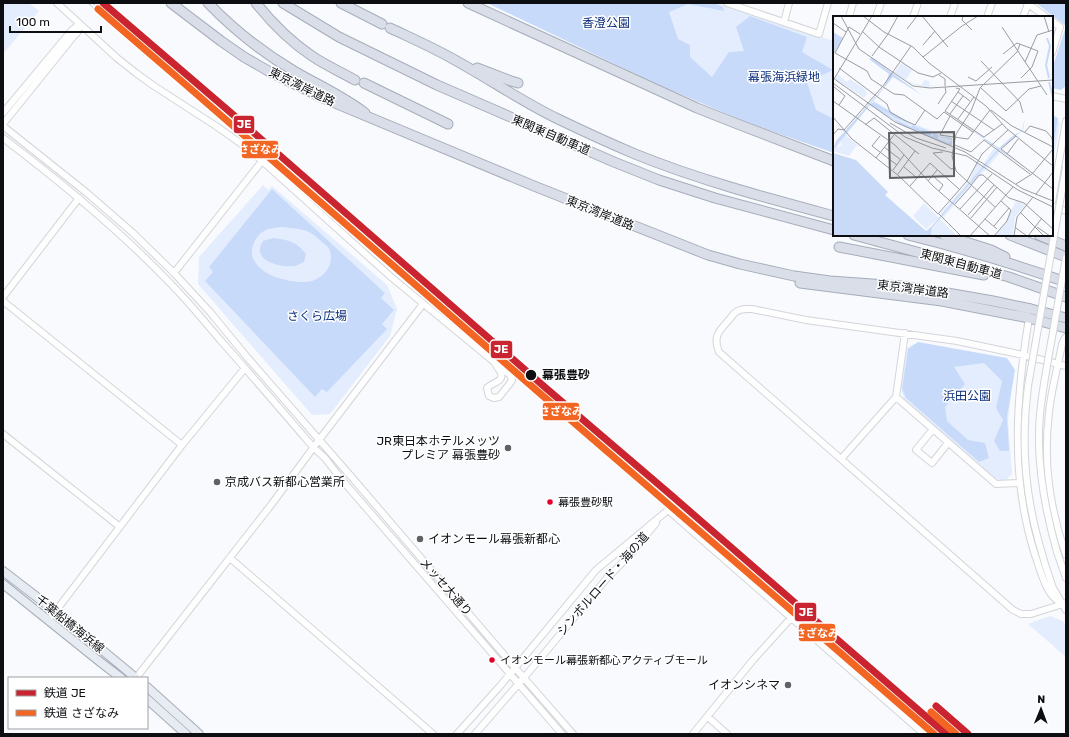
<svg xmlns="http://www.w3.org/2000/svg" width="1069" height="737" viewBox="0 0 1069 737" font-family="Rubik,'Noto Sans JP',sans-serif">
  <rect width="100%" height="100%" fill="#f8fafd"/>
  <path fill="#e4edfd" d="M3,3h26l10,8 -36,43z
    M502,3h215l117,38v107z
    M1052,113l8,10 -8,45z
    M263,185l5,5 4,-4 115,99 10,24 -7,27 -60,78 -18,1 -114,-131 1,-27z
    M914,344l56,8 27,5 16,21 -5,43 4,53 -7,7 -9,-2 -92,-80 -3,-10 6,-41z
    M1050,616l13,5 3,5v31l-38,-33z"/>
  <path fill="#c8dafa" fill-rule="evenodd" d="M487,3h227l9,4 1,4 -36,-7 -19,8 9,27 12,6v12l22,20 17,-25 15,-1 -8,-24 14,-11 57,21 -5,15 31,18 -26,12 9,28 18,9v34l-88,-31 -85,-36z
    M1036,3h30v83l-5,4 -9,-2v-19l14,-43z
    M1052,115l6,3 -6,36z
    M272,189l113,104 -4,5 13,12 -12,14 5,5 -60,63 -5,-3 -7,8 -110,-116 8,-9 -4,-5zM281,227c7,1 15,1 22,3 6,1 13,6 18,11 2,2 5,4 7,6 8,14 -1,29 -16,34 -10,3 -29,-1 -39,-5 -9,-4 -19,-11 -21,-21 -1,-10 5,-21 14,-25 4,-2 11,-2 15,-3z
    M918,342l89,16 8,12 -8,47 2,34h-9l-6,-10 9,-21 -7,-12 6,-27 -18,-18 -30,4 11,17 -20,23 2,14 21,19 17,3 4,15 -10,4 -73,-64 -4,-9 6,-40z"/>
  <path fill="#c9daf8" d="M273,238c15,2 23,3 33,16l-2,8c-3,1 -6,3 -9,4 -14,2 -45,-5 -32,-25z
    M250.5 287a5.5 5.5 0 1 1 11 0a5.5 5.5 0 1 1-11 0Z"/>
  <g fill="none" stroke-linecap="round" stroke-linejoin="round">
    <g stroke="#d3d5d8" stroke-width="8">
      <path id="minor" d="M57,3l60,55 19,15 18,13 62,40 34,24 141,127 119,98 2,5 -1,2 -12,15 -5,1 -5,-2 -2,-8c5,-6 19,-6 13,-17 -2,-3 -4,-6 -6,-9
        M727,3l92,31 9,-31
        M1027,3l19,14
        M849,17l4,-14
        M876,17l5,-14
        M913,17l5,-14
        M950,17l5,-14
        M987,17l5,-14
        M1023,17l5,-13
        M1052,21l8,6 -8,26
        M784,22l5,-19
        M1052,96l14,3
        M3,113l69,-83 8,-6
        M3,124l70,-87 4,-4 3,-9
        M3,126l84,67 46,40 41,40 36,39 37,45 102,117 175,204 49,56
        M3,138c58,44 114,90 165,143 19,19 36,40 54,61 31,35 61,70 91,105l12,11 17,22 220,254
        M1052,202l14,-81
        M1052,206l14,5
        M174,273l88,-112
        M3,297l76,-99
        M3,301l179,144
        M1029,318c-13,79 -19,159 6,237 4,11 9,31 16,39 2,4 8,7 11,10
        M1066,337l-1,1 -3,6c-4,23 -11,46 -13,69 -6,48 1,97 17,142
        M1066,366l-43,-11 -66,-14 -151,-21 -54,-11c-5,0 -11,-1 -16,3 -3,2 -5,6 -8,9 -10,11 -15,16 -9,31l294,258 8,4h10l35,-11
        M896,397l100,87 23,-1
        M933,429l-17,21 16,13 16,-20
        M3,434l117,93
        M841,459l55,-62 9,-64
        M668,510l256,224
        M1039,543l6,21 8,24 13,22
        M1057,552l9,26
        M230,558l203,176
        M49,620l133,-175 63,-77
        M136,678l135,-173 48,-65 104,-136
        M708,717l19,17
        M457,734l43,-48 96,-116 72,-60
        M475,734l58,-67 74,-89 21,-21 28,-34
        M693,734l60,-74 39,-43"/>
    </g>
    <g stroke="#a6adba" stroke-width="10">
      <path id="major" d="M3,571l52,40 81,67
        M3,584l96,77 22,17
        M147,687l52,47
        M147,699l39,35"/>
    </g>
    <g stroke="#a6adba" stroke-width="11">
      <path id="highway" d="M171,3l50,38 23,16 26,15 53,26 211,88 174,69 32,9 54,12 36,5 70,5 30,4 63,11 38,8 35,9
        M208,3c26,27 54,49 86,68 24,14 49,25 71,42
        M256,3c16,20 35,39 56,53 13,9 29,16 43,24
        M283,3l56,34 98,48 177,77 45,18 56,18 119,32
        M341,3l41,21
        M468,3l229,105 43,17 94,36
        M390,28c21,10 42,19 63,31 35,19 68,42 105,60 25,12 51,24 77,35 64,26 132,44 199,62
        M477,68l34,13 7,2
        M364,83l84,41
        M854,235l155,42 57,20
        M908,235c53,13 106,29 158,47
        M944,235l47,15 14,7
        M1010,235l56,22
        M1039,235l27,11
        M839,247l145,28
        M800,283l142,18 87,17 37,10"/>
    </g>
    <use href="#minor" stroke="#fefeff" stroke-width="6"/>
    <use href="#major" stroke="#e7ebf2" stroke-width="8"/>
    <use href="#highway" stroke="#d9dee9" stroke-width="9"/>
    <g stroke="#bcbcbd" stroke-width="3.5">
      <path id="rail" d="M90,3l95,83"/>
    </g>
    <use href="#rail" stroke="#fff" stroke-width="2" stroke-dasharray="6" stroke-linecap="butt"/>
    <g stroke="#d3d5d8" stroke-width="8" stroke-linecap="butt">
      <path id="minor-bridge" d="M1039,543c-15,-53 -18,-103 -11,-157l38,-219
        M1057,552c-10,-35 -17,-70 -18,-107 -1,-31 5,-61 10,-91 6,-32 11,-64 17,-96"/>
    </g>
    <use href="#minor-bridge" stroke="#fefeff" stroke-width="6"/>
    <g stroke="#fff" stroke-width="10">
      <path id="rail-1" d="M103,3l127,109 317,277 124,106 275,239
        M936,706l32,28"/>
    </g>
    <g stroke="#fff" stroke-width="10">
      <path id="rail-2" d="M98,9c149,128 296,258 445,387 130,112 261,225 391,338
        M931,712l25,22"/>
    </g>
    <use href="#rail-1" stroke="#c9242f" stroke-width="7"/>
    <use href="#rail-2" stroke="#f26522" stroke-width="7"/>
  </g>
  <circle fill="#0c0e12" stroke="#fff" stroke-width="1.5" cx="531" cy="375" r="6"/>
  <g fill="#5f6164" stroke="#fff" stroke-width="1.5">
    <circle cx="508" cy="448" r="4"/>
    <circle cx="217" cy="482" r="4"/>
    <circle cx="420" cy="539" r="4"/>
    <circle cx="788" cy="685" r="4"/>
  </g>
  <g fill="#e4002b" stroke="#fff" stroke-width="1.5">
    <circle cx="550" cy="502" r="3.5"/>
    <circle cx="492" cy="660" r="3.5"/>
  </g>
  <g text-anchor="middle" stroke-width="3" stroke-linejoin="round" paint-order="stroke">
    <g font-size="11" fill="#0c0e12" stroke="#fff" text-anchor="start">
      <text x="558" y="506">幕張豊砂駅</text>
      <text x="500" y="664">イオンモール幕張新都心アクティブモール</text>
    </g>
    <g font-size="12" fill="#092d7a" stroke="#fff">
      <text x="606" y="27">香澄公園</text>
      <text x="784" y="81">幕張海浜緑地</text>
      <text x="317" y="320">さくら広場</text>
      <text x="967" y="400">浜田公園</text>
    </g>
    <g font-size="12" fill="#0c0e12" stroke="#fff">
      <text transform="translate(302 87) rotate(26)" y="4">東京湾岸道路</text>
      <text transform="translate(551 135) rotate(23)" y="4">東関東自動車道</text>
      <text transform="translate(600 213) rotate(22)" y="4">東京湾岸道路</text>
      <text transform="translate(961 264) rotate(15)" y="4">東関東自動車道</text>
      <text transform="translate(913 289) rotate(7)" y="4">東京湾岸道路</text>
      <text transform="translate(603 584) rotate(-49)" y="4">シンボルロード・海の道</text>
      <text transform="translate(446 587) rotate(49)" y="4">メッセ大通り</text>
      <text transform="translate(70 624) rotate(39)" y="4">千葉船橋海浜線</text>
    </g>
    <g font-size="12" font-weight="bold" fill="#0c0e12" stroke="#fff" text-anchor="start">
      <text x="542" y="379">幕張豊砂</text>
    </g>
    <g font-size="12" fill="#0c0e12" stroke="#fff" text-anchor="end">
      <text x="500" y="445">JR東日本ホテルメッツ<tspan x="500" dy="14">プレミア 幕張豊砂</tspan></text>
      <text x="225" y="486" text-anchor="start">京成バス新都心営業所</text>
      <text x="428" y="543" text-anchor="start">イオンモール幕張新都心</text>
      <text x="780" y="689">イオンシネマ</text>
    </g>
  </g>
  <g transform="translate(833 16)">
    <rect width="220" height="220" fill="#f8fafd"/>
    <path d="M68,47l11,7 -6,10 6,3 10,2 2,-5 5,1 1,5 20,-3 -23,4 -15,-3 -18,-11zM4,58l10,8 3,-3 15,10 2,4 -3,5 -29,-19zM41,85l32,20 46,17v7l-38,-14 -43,-26zM12,118l12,11 -8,11 -16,-5 5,-9 2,1 -3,5 5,-3 -2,-4zM161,132l6,5 -56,64 1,2 -5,-5 29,-33 8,-18 5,3zM183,185l9,4 -10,12 -1,12h-3l3,2 -2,5h-17l10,-13zM91,187l15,15 -13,11 -13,-13zM107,203l17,17h-26l1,-7z" fill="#e4edfd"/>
    <path d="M41,86l40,23 -19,-7 -19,-12 18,13 22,10 7,1 -8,-5 15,7 2,5 2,-4 4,2v4l11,4 3,-3 -12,-3 12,1v8l-47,-19 -35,-22z" fill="#c8dafa"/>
    <path d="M0,16l10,6 -10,17zM39,42l50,37 -29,-18 -60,73 3,-9 48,-54 5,-13 -20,-15zM117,99l49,33 15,-13 8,-4 3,-14 -2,13 -23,19 26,20 -27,-19 -67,78 -1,8h-98v-83l23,7 32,32 -3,3 41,36 5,-4 67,-78z" fill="#c9daf8"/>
    <path fill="none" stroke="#c9daf8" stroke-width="2" d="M214,22l3,8 -4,19 3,13M216,66l4,15M79,110l13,7"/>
    <path fill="none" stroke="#9a9c9f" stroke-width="1" d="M8,0l18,33 54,37 17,2 123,-8M30,0l21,16 29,15 16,16 57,43 20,22 47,38M89,0l26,31M130,0l-1,4 10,10M211,0l5,16M0,7l13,9M169,11l45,68M74,13l10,-13M29,15l17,16 39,26 15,4 8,-4M27,18l-11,-7 -14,26 32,18 4,8 23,15 10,1 33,24 7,-7 29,20M55,18l10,-18M90,29l12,-14M170,38l14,-11 21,8 -6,16 -11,11M39,40l16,-22M90,41l39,-31 16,-10M148,45l39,41 3,11M192,46l12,-27 16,-5M6,52l48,36 3,8 14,8 11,5 10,-15M106,59l6,4v7M135,61l8,4 16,-14M0,62l62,44 70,30 58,37 30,12M1,63l38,-63M0,67l72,54 27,11 35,8 51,34 35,17M0,70l12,10 -6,9M123,72l4,1 -15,22 39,26 18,-13M148,72l25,23 23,-22 12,-3M125,76l12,9M0,85l62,44 38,41 57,50M118,85l43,29M105,88l8,-12 -1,-5M158,94l21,16 41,21M117,98l13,-18M117,100l-10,19 28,4 22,-29M0,101l19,22 47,37 39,38 29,-33 15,-27 26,-24M125,103l16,-22M57,107l26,15 30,10M32,109l9,-7 45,36M192,116l5,-6 16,5 6,7 1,7M0,119l5,-6 6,1 39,-44 28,-40M47,120l-8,10 25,19M183,120l-15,13 52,40M122,129l16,7 13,-12 46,34M51,131l17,13M110,136l-10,1 18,16 4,-1M174,138l11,-15M43,142l18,-23M97,147l30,27M71,151l12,10M60,154l11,-15M65,158l17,-23M146,159h4l26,23 15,5 29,26M100,160l10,9 -4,6M95,165l9,-11M183,168l16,-10 21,-25M138,169l8,-10M77,170l20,-23M203,178l17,-22M168,185l10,9M122,188l16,-18M162,191l-39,-36 -4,-15 4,-22 15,-23 9,-23 37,-36 3,-8M127,193l32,-35M187,196l24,24M105,197l23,23M135,199l26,-30M138,202l26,-31M152,203l12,10M161,210l15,-18M204,211l13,9M183,212l11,8M137,220l43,-49M161,220l13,-15 4,-11M181,220l3,-19 16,-20M195,220l14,-18"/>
    <path fill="#5f6164" fill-opacity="0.15" stroke="#5f6164" stroke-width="2" d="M121,116v44l-64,2 -1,-45z"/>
    <rect width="220" height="220" fill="none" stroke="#0c0e12" stroke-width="2"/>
  </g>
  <g stroke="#fff" stroke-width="1.5">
    <rect x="233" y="115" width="22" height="19" rx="4" fill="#c9242f"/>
    <rect x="241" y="140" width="38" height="19" rx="4" fill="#f26522"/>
    <rect x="490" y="340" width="23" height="19" rx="4" fill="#c9242f"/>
    <rect x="542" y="402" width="38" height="19" rx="4" fill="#f26522"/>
    <rect x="794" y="602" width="23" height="20" rx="4" fill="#c9242f"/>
    <rect x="798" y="623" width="38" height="19" rx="4" fill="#f26522"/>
  </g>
  <g font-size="11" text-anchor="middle" font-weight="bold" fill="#fff">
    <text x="244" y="128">JE</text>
    <text x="260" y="153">さざなみ</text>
    <text x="501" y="353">JE</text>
    <text x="561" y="415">さざなみ</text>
    <text x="806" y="616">JE</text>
    <text x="817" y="637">さざなみ</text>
  </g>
  <rect width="1069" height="737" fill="none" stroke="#0c0e12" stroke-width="8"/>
  <rect x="8" y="677" width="140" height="52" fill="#ffffff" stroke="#9e9fa0"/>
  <rect x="16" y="690" width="20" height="6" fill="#c9242f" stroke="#9e9fa0"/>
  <text x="44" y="697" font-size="12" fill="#0c0e12">鉄道 JE</text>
  <rect x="16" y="710" width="20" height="6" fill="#f26522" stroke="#9e9fa0"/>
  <text x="44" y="717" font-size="12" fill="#0c0e12">鉄道 さざなみ</text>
  <g transform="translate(1041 709) rotate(1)" stroke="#ffffff" stroke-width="3" paint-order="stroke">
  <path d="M0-3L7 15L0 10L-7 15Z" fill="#0c0e12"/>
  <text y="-6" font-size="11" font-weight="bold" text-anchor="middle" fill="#0c0e12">N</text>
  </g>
  <path d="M10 26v6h91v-6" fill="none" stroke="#0c0e12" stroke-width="2"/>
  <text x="16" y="26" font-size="12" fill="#0c0e12" stroke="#ffffff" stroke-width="3" paint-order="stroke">100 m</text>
</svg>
